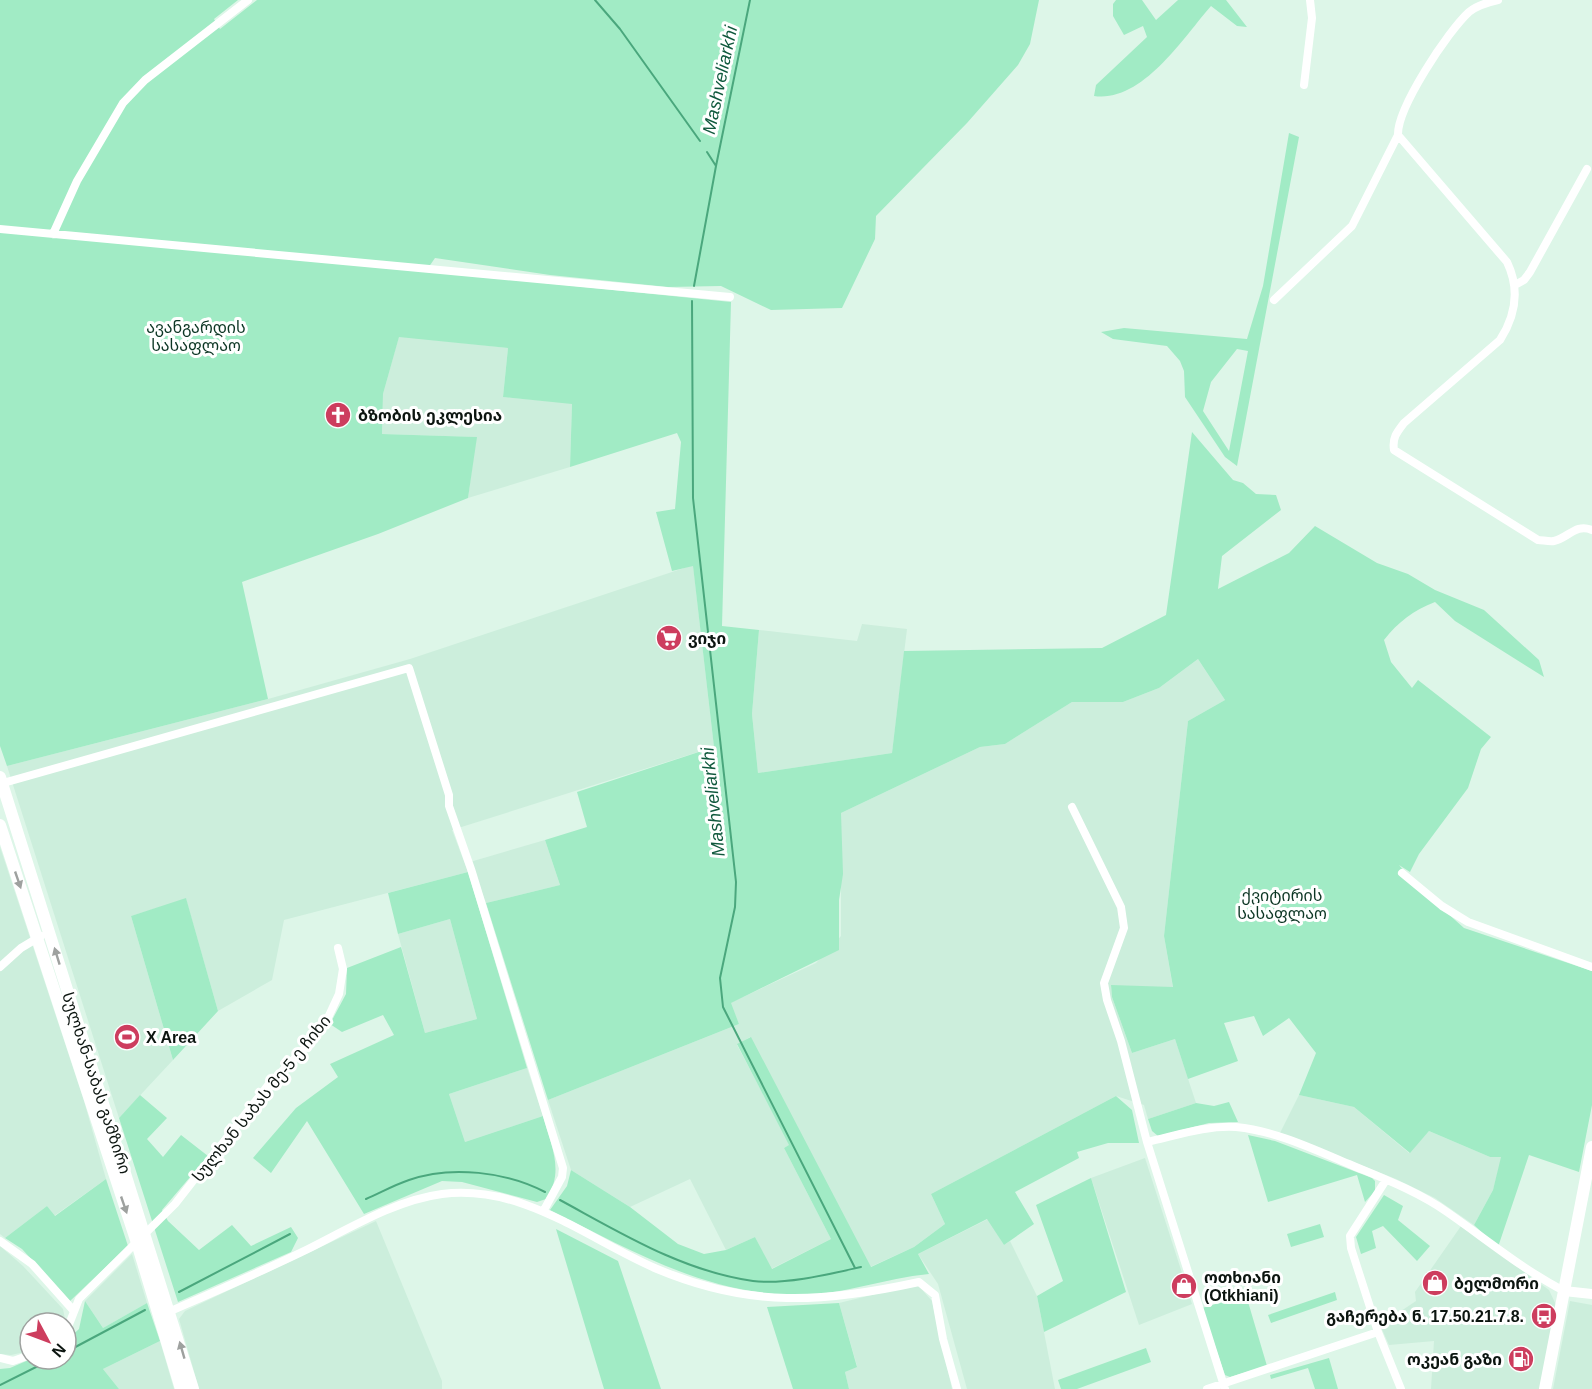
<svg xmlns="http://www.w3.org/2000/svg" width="1592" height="1389" viewBox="0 0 1592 1389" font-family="Arial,'Noto Sans Georgian',sans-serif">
  <rect width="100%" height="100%" fill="#ddf6e8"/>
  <path fill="#cceedc" d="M399,336l109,12 -5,49 69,6 -2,64 -102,31 8,-61 -94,-3 1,-40z
    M693,565l21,182 -262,83 16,42 -184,48 -12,60 -54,31 -32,-112 -55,17 42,144 -54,58 -112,-352 261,-67 142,-40z
    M862,624l45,5 -15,124 -134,20 -6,-59 7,-84 98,11z
    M1198,659l27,41 -37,21 -24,215 9,52 -62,-2 1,11 20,56 43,-14 21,64 -48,16 -4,-14 -28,-9 -185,98 14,30 -31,23 -44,20 -120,-230 -13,8 53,100 -6,3 47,91 -60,30 -16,-32 -29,13 -36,-71 -60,28 -59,-37 -23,-70 191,-76 -9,-21 86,-40 25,-27v-123l139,-66 25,-3 67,-42h51l36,-14z
    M545,840l15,45 -74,18 -16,-41z
    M0,847l84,254 22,78 -52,37 -7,-10 -42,32 -5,-4z
    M450,919l27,100 -52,14 -27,-99z
    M527,1068l16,48 -78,26 -16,-48z
    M1299,1095l55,12 55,46 20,-22 61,26h12l-9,33 -19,35 -39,-27 -39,-19 -116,-46z
    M1145,1158l47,146 -53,21 -48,-147z
    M988,1219l16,26 6,-4 27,55 18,93h-88l-29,-105 -20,-30z
    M376,1221l66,160v8h-243l-20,-70 6,-8z
    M1461,1226l88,64 8,17 -17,82h-109l3,-48 -45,4 -9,-20 36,-24 -1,-9z
    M0,1246l23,20 40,43 2,10 -2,4h-33v28l-19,4 -11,-1z
    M132,1254l15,49 -44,25 -18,-27z
    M917,1284l15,17 20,88h-103l-4,-17 12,-6 -18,-63z
    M1570,1301l22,4v84h-39z
    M160,1341l14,48h-55l-16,-20z"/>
  <path fill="#a1ebc5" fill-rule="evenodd" d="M0,0h238l-24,19 6,10 37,-29h782l-9,44 -12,21 -51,58 -91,93 -1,23 -33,69 -71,2 -50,-24 -53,1 -118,-12 -115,-17 -9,13 305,31 -9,324 37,4 -7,84 6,59 134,-20 12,-102 198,-3 64,-33 26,-183 41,48 10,3 13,11 20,1 5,15 -59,46 -4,33 71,-36 26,-27 62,37 31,11 27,16 49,20 55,50 5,17 -89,-56 -20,-19c-21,8 -37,20 -51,38l7,22 21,26 6,-8 73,57 -10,12 -13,39 -49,66 -9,18 -11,-7 19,22 46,41 128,43v134l-13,67 -50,-17 -31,92 -24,-22 19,-35 8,-33h-11l-61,-26 -19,22 -56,-46 -55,-12 17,-42 -27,-35 -26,18 -9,-20 -30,7 14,38 -50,18 -13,-40 -43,14 -20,-56 -1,-12 62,2 -9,-51 24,-215 37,-21 -27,-41 -39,29 -36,14h-51l-67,42 -25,3 -139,66 2,61 -4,26v50l-108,53 8,21 -191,76 -62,-197 74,-18 -15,-45 42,-13 -10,-35 137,-45 -21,-181 -21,5 -16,-59 19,-3 6,-67 -4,-9 -107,34 2,-63 -69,-7 5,-49 -109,-11 -16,57 -1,40 95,3 -9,61 -90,36 -136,48 26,117 -261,67 -7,-20z
    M1116,0h26l14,20 22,-20h48l21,27 -10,-1 -26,-20c-28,32 -69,97 -117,90l2,-11 51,-48 -4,-11 -19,9 -11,-19v-12z
    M1289,133l10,4 -62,329 -12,-9 -40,-60 -1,-26 -4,-10 -13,-15 -54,-7 -12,-7 23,-4 123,11 16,-53zM1237,349l11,2 -19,100 -26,-40 8,-29z
    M468,872l59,196 -78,26 16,48 78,-26c8,30 22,55 3,83l-9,3 -75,-20 -20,-1 -78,33 -57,-93 -36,52 -18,-15 43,-50 42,-31 -8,-13 64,-29 -11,-20 -41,17 -12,-8 16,-30 1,-26 54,-21 24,86 52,-14 -27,-100 -52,15 -10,-41z
    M186,898l32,113 -45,49 -42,-144z
    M751,1037l120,230 43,-20 31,-23 -14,-30 185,-98 16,14 7,33h-31l-31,9 2,6 -64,34 19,32 -30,21 -17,-26 -69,35 11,20c-44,4 -86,21 -131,21 -91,0 -168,-45 -248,-85l17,-24 4,-16 59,37 48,37 26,10 22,-4 29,-13 17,32 59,-30 -47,-91 5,-3 -52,-101z
    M140,1095l27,23 -20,21 16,18 18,-22 27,21 -46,54 6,11 31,29 33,-25 19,21 40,-19 7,11 -7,14 -113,50 -59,-184z
    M1229,1102l9,20 -29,1 -51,13 -6,-5 -4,-12 48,-16 18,3z
    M1248,1135l27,6 97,37 3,3v10l-10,11 -8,-27 -89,27z
    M1091,1178l35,114 -82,40 -7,-36 26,-15 -27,-76z
    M106,1179l22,67 -58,55 -48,-52 -17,-11 42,-32 8,10z
    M1384,1195l19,11 -5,14 32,26 -13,15 -34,-35 -11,5 4,17 -15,6 -5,-17z
    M1320,1224l4,13 -33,10 -4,-13z
    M556,1229l62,32 43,128h-57z
    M1335,1292l2,8 -66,23 -3,-8z
    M1246,1295l21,71 -37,11 -5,-2 -23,-67z
    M85,1301l18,27 44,-25 13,38 -57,28 16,20h-119v-20l10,-1 21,-9h35v-18l13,-12z
    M839,1303l18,64 -12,5 4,17h-56l-26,-82z
    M1146,1348l5,14 -74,27h-16l-3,-9z
    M1329,1358l9,31h-23l-7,-21 -37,11 -1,-4z"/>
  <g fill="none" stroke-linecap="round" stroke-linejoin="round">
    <path stroke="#4aa77d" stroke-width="2" d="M595,0l25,29 80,112
      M716,166l34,-166
      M694,286l22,-120 -9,-14
      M692,301l1,197 43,384 -1,25 -15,71 3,29 132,261
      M366,1199c14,-6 28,-14 43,-19 42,-15 98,-8 136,12
      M560,1200c61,33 122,71 193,81 32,4 77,-7 108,-14
      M179,1292l111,-58
      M66,1352l79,-42
      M0,1385l52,-26"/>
    <path stroke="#fff" stroke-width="8" d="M1304,85l8,-67 -2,-18
      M1398,135l109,127c13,27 9,53 -7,78l-96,83c-7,9 -12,15 -10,27l144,90c4,0 12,2 16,1 14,-3 22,-18 38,-11
      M0,229l730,68
      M53,234l24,-53 46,-78 22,-23 103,-80
      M1515,285l9,-5 6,-8 57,-103
      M1274,300l78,-74 46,-91c-1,-27 50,-104 71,-123 7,-6 20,-10 29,-12
      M0,784l409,-116 40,127v11l22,63 92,299 -1,9 -18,33
      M1072,807l49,100 3,21 -20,55 3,17 14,41 26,101 78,247
      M1402,873l40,33 26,16 124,45
      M0,967l21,-19 20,-12
      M1147,1142c28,-6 60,-17 89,-15 40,4 77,22 113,37 33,14 68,27 98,48 39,27 75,57 117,79
      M1386,1180l-36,56 1,12 27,84 23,57
      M0,1241l32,23 41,46
      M164,1314c48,-21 97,-42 144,-65 42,-21 88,-49 134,-55 82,-10 145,45 215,75 93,39 166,34 262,13l16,13 8,44 14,50
      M66,1332l13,-33 96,-95 94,-120 37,-37 20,-25 13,-28 4,-25 -5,-21
      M0,1358l13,3 17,-6
      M1207,1389l171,-57"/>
    <path stroke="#fff" stroke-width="10" d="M1564,1291l28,3"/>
    <path stroke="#fff" stroke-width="12" d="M0,777l193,612
      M0,825l137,418 44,146"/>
    <path stroke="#fff" stroke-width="12" d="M1545,1389l47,-242"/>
  </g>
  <defs><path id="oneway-solid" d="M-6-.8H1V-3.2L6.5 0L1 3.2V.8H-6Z" transform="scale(1.5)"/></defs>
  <g fill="#9ea19f">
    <use href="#oneway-solid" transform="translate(18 880) rotate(71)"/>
    <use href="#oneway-solid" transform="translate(57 956) rotate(-107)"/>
    <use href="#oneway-solid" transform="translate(124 1205) rotate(71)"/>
    <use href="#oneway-solid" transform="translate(182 1350) rotate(-106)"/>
  </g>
  <defs>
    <g id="church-disc" transform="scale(1.35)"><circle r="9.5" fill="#cd3d5e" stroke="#fff"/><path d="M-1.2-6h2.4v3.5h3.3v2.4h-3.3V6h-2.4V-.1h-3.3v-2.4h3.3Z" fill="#fff"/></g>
    <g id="supermarket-disc" transform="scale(1.35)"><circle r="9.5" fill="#cd3d5e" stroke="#fff"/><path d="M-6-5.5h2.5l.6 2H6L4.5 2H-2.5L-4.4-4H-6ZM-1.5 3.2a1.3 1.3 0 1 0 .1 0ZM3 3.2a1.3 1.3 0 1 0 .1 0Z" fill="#fff"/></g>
    <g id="stadium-disc" transform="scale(1.35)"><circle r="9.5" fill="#cd3d5e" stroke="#fff"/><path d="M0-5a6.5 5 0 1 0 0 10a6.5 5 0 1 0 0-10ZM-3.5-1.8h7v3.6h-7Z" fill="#fff"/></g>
    <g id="shop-disc" transform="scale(1.35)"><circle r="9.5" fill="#cd3d5e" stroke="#fff"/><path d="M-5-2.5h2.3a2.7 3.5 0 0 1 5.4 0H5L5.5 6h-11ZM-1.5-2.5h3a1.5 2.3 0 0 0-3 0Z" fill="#fff"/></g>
    <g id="bus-disc" transform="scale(1.35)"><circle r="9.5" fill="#cd3d5e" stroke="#fff"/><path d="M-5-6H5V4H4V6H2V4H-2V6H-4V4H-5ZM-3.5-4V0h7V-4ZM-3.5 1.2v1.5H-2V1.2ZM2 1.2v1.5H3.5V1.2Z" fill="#fff"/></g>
    <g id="fuel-disc" transform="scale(1.35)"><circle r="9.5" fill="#cd3d5e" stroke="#fff"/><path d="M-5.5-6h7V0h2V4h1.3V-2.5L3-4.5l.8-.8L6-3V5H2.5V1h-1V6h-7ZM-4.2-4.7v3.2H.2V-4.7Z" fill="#fff"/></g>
  </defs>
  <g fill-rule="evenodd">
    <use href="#church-disc" x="338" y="415"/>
    <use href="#supermarket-disc" x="669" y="638"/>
    <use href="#stadium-disc" x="127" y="1037"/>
    <use href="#shop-disc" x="1435" y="1283"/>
    <use href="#shop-disc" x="1184" y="1286"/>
    <use href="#bus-disc" x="1544" y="1316"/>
    <use href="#fuel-disc" x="1521" y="1359"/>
  </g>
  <g text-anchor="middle" stroke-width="6" stroke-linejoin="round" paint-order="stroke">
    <g font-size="16" fill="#0c3624" stroke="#fff">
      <text x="196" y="333">ავანგარდის<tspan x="196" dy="18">სასაფლაო</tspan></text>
      <text x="1282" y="901">ქვიტირის<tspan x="1282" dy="18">სასაფლაო</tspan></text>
    </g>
    <g font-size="16" font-weight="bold" fill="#0c1510" stroke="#fff" text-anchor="start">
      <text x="358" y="421">ბზობის ეკლესია</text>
      <text x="688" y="644">ვიჯი</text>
      <text x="146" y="1043">X Area</text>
      <text x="1204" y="1283">ოთხიანი<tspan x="1204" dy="18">(Otkhiani)</tspan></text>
      <text x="1454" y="1289">ბელმორი</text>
      <text x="1524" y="1322" text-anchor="end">გაჩერება ნ. 17.50.21.7.8.</text>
      <text x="1502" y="1365" text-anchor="end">ოკეან გაზი</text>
    </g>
    <g font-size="16" fill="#0c1510" stroke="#fff">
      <text transform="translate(97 1083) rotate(72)" y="6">სულხან-საბას გამზირი</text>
      <text transform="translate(261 1098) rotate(-51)" y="6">სულხან საბას მე-5 ე ჩიხი</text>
    </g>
    <g font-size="18" font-style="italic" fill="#10593d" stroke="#fff">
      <text transform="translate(720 80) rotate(-78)" y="6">Mashveliarkhi</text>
      <text transform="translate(713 802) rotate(-96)" y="6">Mashveliarkhi</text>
    </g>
  </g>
  <g transform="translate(48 1341) rotate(131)"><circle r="28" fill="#ffffff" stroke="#9ea19f" stroke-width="1.5"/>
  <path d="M0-4.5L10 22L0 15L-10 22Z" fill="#cd3d5e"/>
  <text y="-9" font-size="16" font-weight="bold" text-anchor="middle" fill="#0c1510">N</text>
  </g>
</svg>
